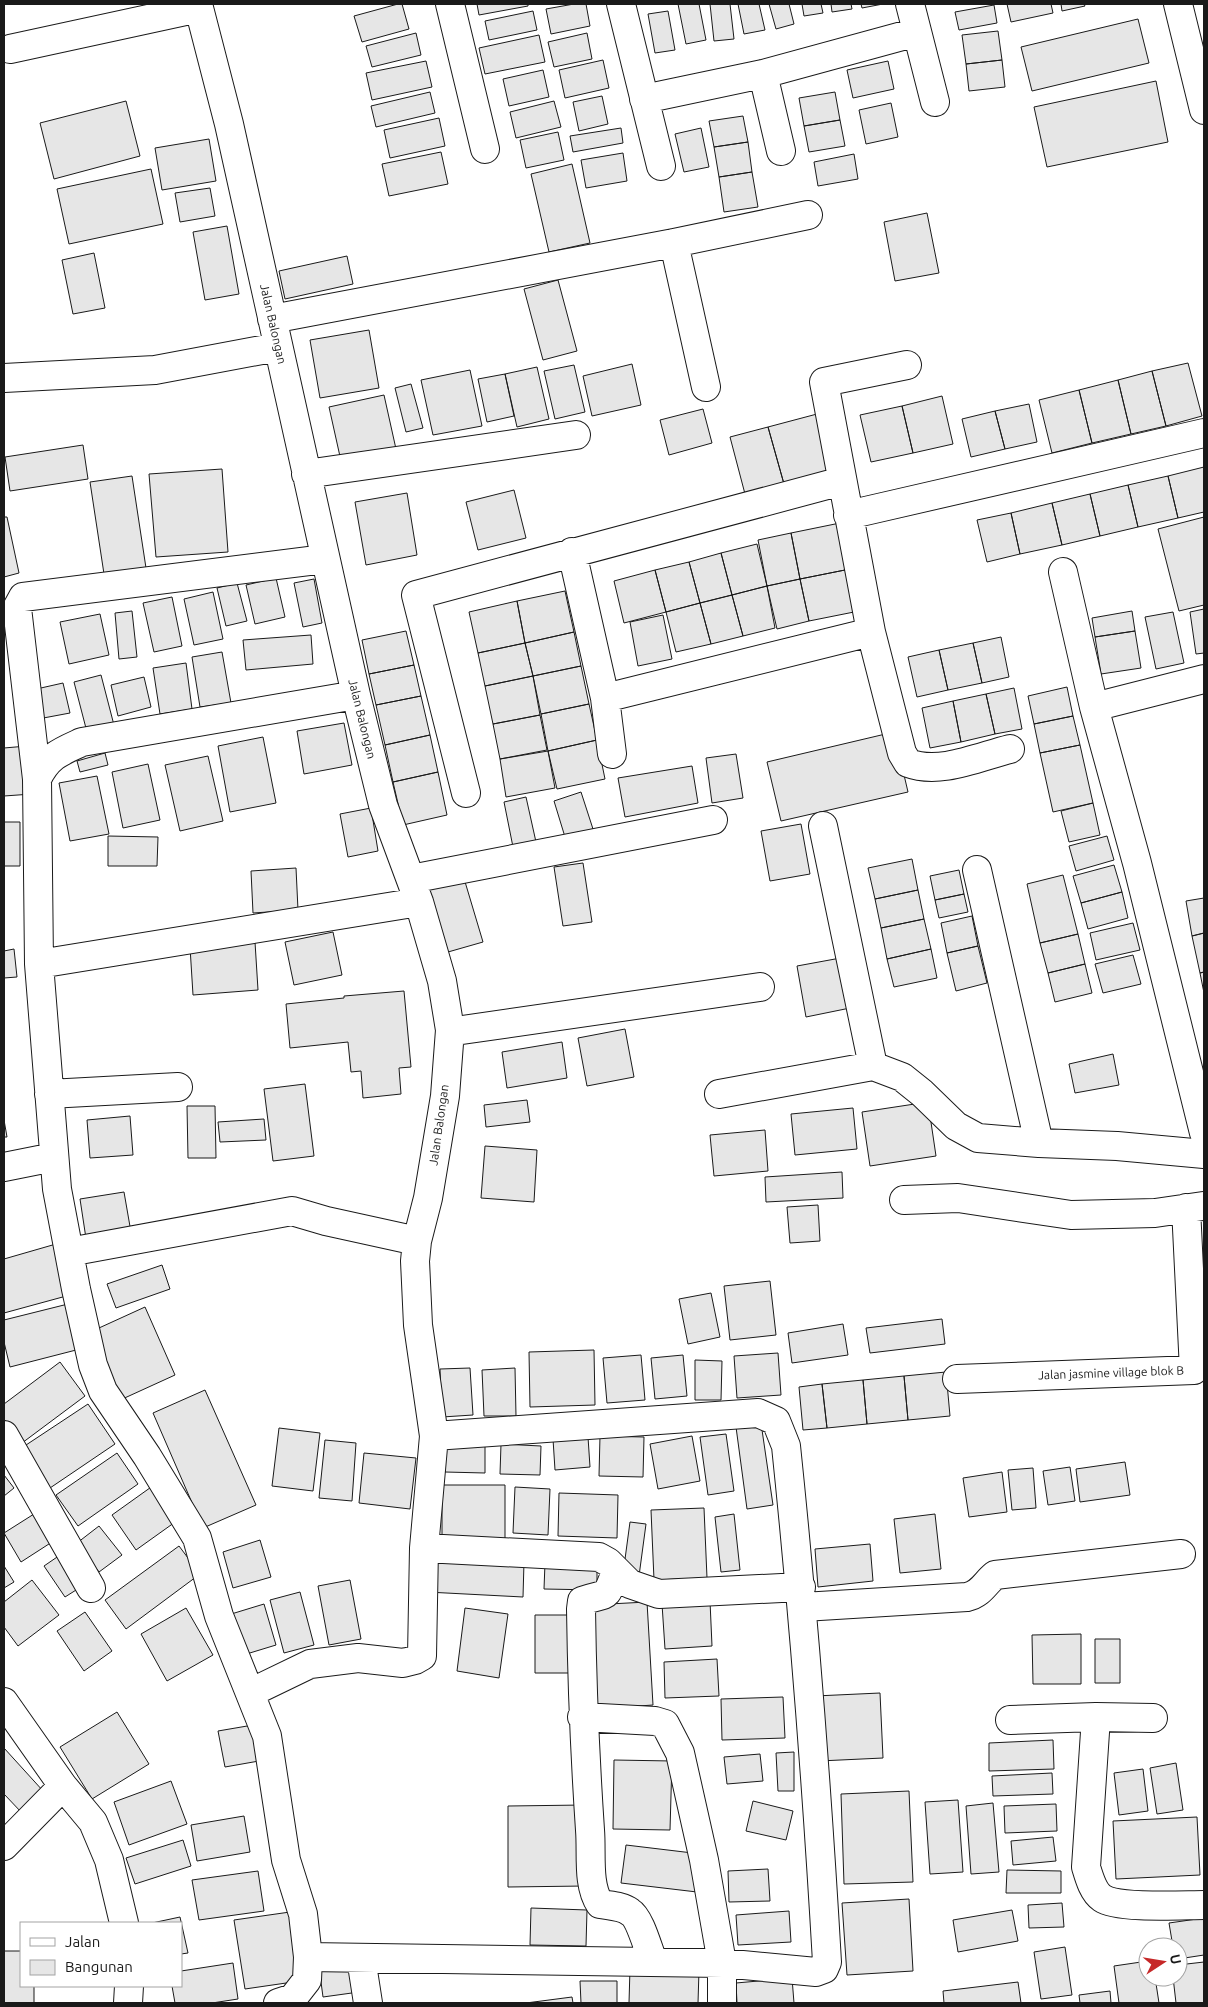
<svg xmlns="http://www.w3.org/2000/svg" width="1208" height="2007" viewBox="0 0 1208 2007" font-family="Ubuntu,sans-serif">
  <rect width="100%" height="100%" fill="#fff"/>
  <path fill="#e6e6e6" stroke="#1a1a1a" d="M398,4h4l7,25 -47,13 -8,-26z
    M477,4h51v2l-49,9z
    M574,4h12l4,22 -39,8 -5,-25z
    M678,4h21l7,36 -20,4z
    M710,4h20l4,35 -20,2z
    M738,4h21l6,26 -21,4z
    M769,4h20l5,20 -18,5z
    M802,4h19l2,9 -19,3z
    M831,4h20l1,5 -20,3z
    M861,4h22l-21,4z
    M1007,4h44l2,9 -42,9z
    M1061,4h23l1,2 -23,5z
    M994,5l3,18 -38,7 -4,-18z
    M533,11l4,19 -48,10 -4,-19z
    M668,11l7,39 -20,3 -7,-39z
    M1138,19l11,44 -117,28 -11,-44z
    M998,31l4,29 -36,4 -4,-29z
    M416,33l5,22 -49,12 -6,-21z
    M587,33l5,26 -38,8 -6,-25z
    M539,35l6,27 -60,12 -6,-26z
    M603,60l6,28 -44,10 -6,-28z
    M1002,60l3,27 -36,4 -3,-27z
    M426,61l6,26 -60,13 -6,-27z
    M888,61l6,28 -41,9 -6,-28z
    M543,70l6,27 -40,9 -6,-27z
    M1156,81l12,61 -121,25 -13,-60z
    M430,92l5,21 -59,14 -5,-21z
    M835,92l5,28 -36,6 -5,-28z
    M602,96l6,28 -29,7 -6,-29z
    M126,101l14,55 -86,23 -14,-56z
    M554,101l7,26 -45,11 -6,-26z
    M891,103l7,34 -32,7 -7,-34z
    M743,116l5,26 -34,5 -5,-26z
    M439,118l6,28 -55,12 -6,-28z
    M840,120l5,26 -36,6 -5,-26z
    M621,128l2,15 -50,9 -3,-16z
    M701,128l8,39 -25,5 -9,-38z
    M558,132l6,28 -38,8 -6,-28z
    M209,139l7,42 -54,9 -7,-42z
    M748,142l4,30 -33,5 -5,-30z
    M441,152l7,32 -59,12 -7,-32z
    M623,153l4,28 -41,7 -5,-28z
    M854,154l4,25 -40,7 -4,-24z
    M572,164l18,79 -41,9 -18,-78z
    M151,169l12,55 -94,20 -12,-55z
    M752,172l6,35 -34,5 -5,-35z
    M210,188l5,28 -35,6 -5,-29z
    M927,213l12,60 -44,8 -11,-59z
    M227,226l12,68 -34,6 -12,-68z
    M94,253l11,55 -32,6 -11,-54z
    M347,256l6,28 -68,15 -6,-28z
    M558,280l19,71 -34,9 -19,-71z
    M369,330l10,58 -59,10 -10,-58z
    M1188,363l14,53 -36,10 -14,-55z
    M632,364l9,41 -49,11 -9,-40z
    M574,365l11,47 -30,7 -11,-48z
    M537,367l12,52 -32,8 -12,-53z
    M470,370l12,56 -49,9 -12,-55z
    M1152,371l14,55 -35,8 -13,-54z
    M505,374l9,42 -27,6 -9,-43z
    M1118,380l13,54 -39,9 -13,-53z
    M411,384l12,44 -17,4 -11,-44z
    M1079,390l13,53 -40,10 -13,-53z
    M384,395l12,54 -55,12 -12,-54z
    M942,396l11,48 -40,9 -11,-47z
    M1029,404l8,38 -32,7 -10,-38z
    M902,406l11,47 -42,9 -11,-47z
    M703,409l9,34 -43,12 -9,-35z
    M995,411l10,38 -34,8 -9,-38z
    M817,414l16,57 -49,13 -16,-57z
    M768,427l16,57 -39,10 -15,-57z
    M83,445l5,34 -78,12 -5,-34z
    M1204,467v45l-26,6 -10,-42z
    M222,469l6,83 -72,5 -7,-83z
    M132,476l14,92 -42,6 -14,-92z
    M1168,476l10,42 -40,9 -10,-42z
    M1128,485l10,42 -38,9 -10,-42z
    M514,490l12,48 -48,12 -12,-48z
    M407,493l10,62 -51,10 -11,-63z
    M1090,494l10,42 -38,9 -10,-42z
    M1052,503l10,42 -42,9 -9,-41z
    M1011,513l9,41 -33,8 -10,-42z
    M4,517h3l12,56 -15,4z
    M1204,517v88l-25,6 -21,-82z
    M840,523l10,46 -50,10 -9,-46z
    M791,533l9,46 -33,7 -9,-46z
    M757,544l10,42 -35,9 -11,-42z
    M721,553l11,42 -32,8 -11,-41z
    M689,562l11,41 -34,9 -11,-42z
    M850,569l9,42 -50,10 -9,-42z
    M655,570l11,42 -42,11 -10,-42z
    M276,578l9,39 -30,7 -9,-39z
    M314,579l8,44 -19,4 -9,-44z
    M800,579l9,42 -32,8 -10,-43z
    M237,583l10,38 -21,5 -9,-38z
    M767,586l8,42 -32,8 -11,-41z
    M565,591l9,41 -49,11 -8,-42z
    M213,592l10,47 -29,6 -10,-46z
    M732,595l11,41 -32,8 -11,-41z
    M172,597l10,49 -28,6 -11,-49z
    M517,601l8,42 -47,10 -9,-41z
    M700,603l11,41 -35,8 -10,-40z
    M1204,609v44l-8,1 -6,-42z
    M132,611l5,46 -18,2 -4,-46z
    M1132,611l3,20 -40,6 -3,-19z
    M1173,612l11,51 -28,6 -11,-52z
    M100,614l9,41 -40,9 -9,-42z
    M663,615l9,44 -34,7 -8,-44z
    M406,631l8,34 -45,9 -7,-34z
    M1135,631l6,37 -40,6 -6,-37z
    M574,632l7,34 -48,10 -8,-33z
    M311,635l2,29 -67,6 -3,-30z
    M1001,637l8,40 -27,6 -9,-40z
    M525,643l8,33 -48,10 -7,-33z
    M973,643l9,40 -34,7 -9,-40z
    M939,650l9,40 -31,7 -9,-40z
    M222,652l9,51 -31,4 -8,-50z
    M186,663l6,46 -32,5 -7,-46z
    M414,665l7,31 -45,9 -7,-31z
    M581,666l8,38 -48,10 -8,-38z
    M101,675l14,54 -27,7 -14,-54z
    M533,676l7,39 -47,9 -8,-38z
    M144,677l7,30 -33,9 -7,-31z
    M63,683l7,30 -32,6 -6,-29z
    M1067,687l6,29 -39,8 -6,-28z
    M1014,688l8,41 -27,5 -9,-40z
    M986,694l9,40 -34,8 -8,-41z
    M421,696l9,39 -45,10 -9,-40z
    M953,701l8,41 -31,6 -8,-40z
    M589,704l8,36 -49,11 -7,-37z
    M540,715l7,35 -47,9 -7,-35z
    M1073,716l7,29 -40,8 -6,-29z
    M344,723l8,42 -48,9 -7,-43z
    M894,732l14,60 -127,29 -14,-59z
    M430,735l8,37 -45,10 -8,-37z
    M263,737l13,66 -46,9 -12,-66z
    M597,740l8,39 -48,10 -9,-38z
    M1080,745l13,58 -40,9 -13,-59z
    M27,746l5,48 -28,2v-48z
    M548,751l7,37 -49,9 -6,-38z
    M105,753l3,12 -28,7 -3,-11z
    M736,754l7,44 -31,5 -6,-45z
    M208,756l15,65 -43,10 -15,-66z
    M148,764l12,56 -37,8 -11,-56z
    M692,766l6,37 -73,14 -7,-39z
    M438,772l9,43 -44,10 -10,-43z
    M97,776l12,58 -39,7 -11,-58z
    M581,792l12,37 -28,8 -11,-36z
    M526,797l10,45 -23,5 -9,-45z
    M1093,803l7,32 -31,7 -8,-31z
    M371,808l7,43 -30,6 -8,-43z
    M4,822h16v44h-16z
    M801,824l9,50 -40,7 -9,-50z
    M108,836l50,1 -1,29h-49z
    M1107,836l7,24 -38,11 -7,-25z
    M912,859l6,31 -43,9 -7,-31z
    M583,863l9,59 -29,4 -9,-59z
    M1114,865l8,27 -41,11 -8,-27z
    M296,868l2,42 -45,3 -2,-42z
    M959,870l5,24 -29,6 -5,-24z
    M463,875l20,67 -35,10 -20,-67z
    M1063,875l15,59 -38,9 -13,-59z
    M918,890l6,29 -43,9 -6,-29z
    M1122,892l6,26 -40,11 -7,-26z
    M964,894l4,18 -29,6 -4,-18z
    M1204,898v35l-12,3 -6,-35z
    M972,916l6,30 -31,7 -6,-30z
    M924,919l7,30 -44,10 -6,-31z
    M1133,923l7,27 -44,10 -6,-27z
    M333,932l9,43 -48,10 -9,-43z
    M1204,933v39l-4,1 -8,-37z
    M1078,934l7,30 -37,9 -8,-30z
    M255,942l3,48 -65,5 -3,-48z
    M978,946l9,37 -31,8 -9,-38z
    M14,949l3,28 -13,1v-27z
    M931,949l6,29 -43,9 -7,-28z
    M1133,955l8,29 -38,9 -8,-29z
    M846,957l9,50 -49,10 -9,-51z
    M1085,964l7,29 -37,9 -7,-29z
    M1204,972v21l-4,-20z
    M404,991l7,76 -12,1 2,26 -38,4 -2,-27 -10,1 -3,-30 -58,6 -4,-44 58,-6v-2z
    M625,1029l9,48 -47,9 -9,-48z
    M562,1042l5,36 -60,10 -5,-36z
    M1113,1054l6,31 -44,8 -6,-29z
    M305,1084l9,72 -41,5 -9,-72z
    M527,1100l3,22 -44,5 -2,-22z
    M928,1102l8,54 -66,10 -8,-54z
    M187,1106h28l1,52h-28z
    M853,1108l4,41 -62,6 -4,-41z
    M130,1116l3,39 -43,3 -3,-38z
    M264,1119l2,21 -46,2 -2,-20z
    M4,1120l3,17h-3z
    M765,1130l3,41 -54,5 -4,-41z
    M485,1146l52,4 -3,52 -53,-4z
    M842,1172l1,26 -77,4 -1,-25z
    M124,1192l8,46 -45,7 -7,-46z
    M818,1205l2,36 -30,2 -3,-36z
    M56,1244l14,51 -66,18v-54z
    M162,1265l8,24 -54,19 -9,-24z
    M770,1281l6,54 -46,5 -6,-54z
    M711,1293l9,44 -32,7 -9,-45z
    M68,1304l12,45 -70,18 -6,-25v-22z
    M145,1307l30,68 -57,26 -30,-68z
    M942,1319l3,25 -75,9 -4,-25z
    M843,1324l5,31 -56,8 -4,-30z
    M594,1350l1,55 -65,2 -1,-55z
    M778,1353l3,42 -44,3 -3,-42z
    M641,1355l4,45 -38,3 -4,-45z
    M683,1355l4,41 -32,3 -4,-41z
    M695,1360l27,1 -1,39h-26z
    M60,1362l25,34 -63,47 -18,-24v-15z
    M470,1368l3,47 -31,2 -2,-48z
    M515,1368l1,48h-32l-2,-46z
    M946,1372l4,44 -42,4 -4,-44z
    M904,1376l4,44 -41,4 -4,-44z
    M863,1380l4,44 -40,4 -5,-44z
    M822,1384l5,44 -24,2 -4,-43z
    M205,1390l51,115 -53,23 -50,-115z
    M88,1404l27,40 -65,44 -27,-41z
    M761,1423l12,82 -26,4 -11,-82z
    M279,1428l41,5 -7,58 -41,-5z
    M726,1434l8,57 -26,4 -8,-58z
    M600,1436l44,1 -1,40 -44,-1z
    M692,1436l8,45 -42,8 -8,-45z
    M588,1437l2,30 -35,3 -2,-31z
    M325,1440l31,3 -4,58 -33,-3z
    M501,1444l40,2 -1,29 -40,-1z
    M445,1445l40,1v27l-40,-1z
    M117,1453l21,31 -60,42 -22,-31z
    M364,1453l52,5 -6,51 -51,-6z
    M1125,1462l5,33 -50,7 -4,-33z
    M1070,1467l5,34 -27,4 -5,-34z
    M1033,1468l3,40 -24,2 -4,-40z
    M1002,1472l5,40 -38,5 -6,-39z
    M4,1475l10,13 -10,8z
    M154,1485l24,35 -42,30 -24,-35z
    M442,1485h63v56h-63z
    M515,1487l35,2 -2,46 -35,-2z
    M559,1493l59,2 -1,43 -59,-2z
    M704,1508l3,70 -53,2 -3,-70z
    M34,1514l18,28 -31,20 -17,-29z
    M734,1514l6,56 -19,2 -6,-55z
    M935,1514l6,55 -41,4 -6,-54z
    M630,1522l16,2 -7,52 -16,-2z
    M99,1526l23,29 -23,17 -22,-29z
    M260,1540l11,37 -38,11 -10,-36z
    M870,1544l3,37 -55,6 -3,-38z
    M179,1546l21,28 -74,55 -21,-29z
    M63,1553l21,32 -19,12 -21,-31z
    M429,1557l95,5 -1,35 -96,-5z
    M545,1563l52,1v26l-53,-1z
    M4,1566l10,16 -10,6z
    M32,1580l27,35 -41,31 -14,-19v-25z
    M350,1580l11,59 -32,6 -11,-59z
    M300,1592l14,53 -30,8 -14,-53z
    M710,1601l2,45 -47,3 -3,-45z
    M647,1602l6,103 -56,4 -7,-104z
    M264,1604l12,41 -36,11 -12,-41z
    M186,1608l27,47 -46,26 -26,-47z
    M465,1608l43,6 -9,64 -42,-7z
    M85,1612l27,39 -28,20 -27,-40z
    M535,1615h40v58h-40z
    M1081,1634v50h-48l-1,-49z
    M1095,1639h25v44h-25z
    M717,1659l2,37 -54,2 -1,-36z
    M880,1693l3,65 -64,3 -4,-65z
    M783,1697l2,41 -63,2 -1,-41z
    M117,1712l32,52 -57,35 -32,-52z
    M253,1725l6,36 -34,6 -7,-36z
    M1053,1740l1,29 -65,2v-28z
    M4,1748l40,44 -22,21 -18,-19z
    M794,1752v39h-16l-2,-38z
    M760,1754l3,27 -36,3 -3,-27z
    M614,1760l58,1 -2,69 -57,-1z
    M1176,1763l7,47 -26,4 -7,-46z
    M1143,1769l5,42 -29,4 -5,-42z
    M1052,1773l1,21 -60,2 -1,-20z
    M171,1781l16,43 -58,21 -15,-43z
    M909,1791l4,91 -69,2 -3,-90z
    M958,1800l5,72 -33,2 -5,-72z
    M753,1801l40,10 -7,29 -40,-9z
    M993,1803l6,69 -28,2 -5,-68z
    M1056,1804l1,27 -52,2 -1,-27z
    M584,1805l1,81 -77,1v-81z
    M244,1816l6,36 -53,9 -6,-36z
    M1197,1817l3,58 -84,4 -3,-58z
    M1053,1837l3,24 -43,4 -2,-24z
    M183,1840l8,26 -56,18 -9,-26z
    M626,1845l75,9 -4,38 -76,-9z
    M768,1869l2,32 -41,1 -1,-31z
    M1007,1870l54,1v22h-55z
    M258,1871l6,40 -65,9 -7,-40z
    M909,1899l4,72 -66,4 -5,-72z
    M1062,1903l2,24 -35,1 -1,-23z
    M531,1908l56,2 -1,36 -56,-1z
    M1012,1910l6,31 -60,11 -5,-32z
    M789,1911l2,31 -53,3 -2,-30z
    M290,1912l10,69 -55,8 -11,-69z
    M180,1917l8,36 -7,1v-31h-29z
    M1204,1918v37l-26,4v-12h-5l-4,-24z
    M1065,1947l7,48 -31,4 -7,-47z
    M4,1951h17v35h13v17h-30z
    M1148,1961v16h7l4,26h-40l-5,-37z
    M355,1962l4,30 -36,5 -4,-30z
    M1204,1962v41h-28l-3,-26h5v-12z
    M233,1963l5,36 -26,4h-37l-3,-17h9v-15z
    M630,1968l69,2 -1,33h-69z
    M792,1978l2,25h-57l-1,-20z
    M580,1981h37v22h-36z
    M1018,1982l3,21h-77l-1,-12z
    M1110,1991l1,12h-31l-1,-8z
    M572,1997l1,6h-47z"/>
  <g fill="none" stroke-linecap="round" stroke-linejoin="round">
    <g stroke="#1a1a1a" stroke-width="30">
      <path id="street" d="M198,4l31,120 127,571 27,110 36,97 23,79 8,49 -5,66 -17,102 -11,43 -2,20 3,64 16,111 -10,112 -2,108 -7,4 -12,3 -45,-5 -48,6 -60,29
        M450,4l35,145
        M621,4l40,162
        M910,4l25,98
        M1178,4l26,106
        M10,49l189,-41
        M763,74l18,77
        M644,99l119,-25 154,-42
        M674,243l32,144
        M272,319l402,-76 134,-28
        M907,365l-83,17 47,250 31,121 6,10c32,12 70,-6 102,-14
        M4,378l151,-8 123,-23
        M306,474l270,-39
        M848,515l356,-82
        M572,552l33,146 7,56
        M1063,572l31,135 43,156 67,270
        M605,698l266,-66
        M1094,707l110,-28
        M37,779l-20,-171 6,-11 302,-38
        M466,793l-50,-198 426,-114
        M823,826l50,240
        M977,870l62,273
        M411,879l302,-59
        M39,964l380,-62
        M450,1030h12l298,-43
        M49,1094l129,-7
        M719,1094l154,-28 29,11 20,16 34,33 22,12 61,5 78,3 87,8
        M4,1167l50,-10
        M904,1200l54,-2 113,17 84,-2 48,-7
        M69,1252l223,-41 34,10 91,20
        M957,1379l237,-9 -8,-162
        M4,1435l87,153
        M424,1548l175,9 9,5 22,22 29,10 142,-7
        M616,1572c-12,30 -6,19 -34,29l-1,8c1,74 4,147 9,221 2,23 -3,55 10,74 11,2 22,2 30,8 10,6 18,37 23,49
        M803,1607l164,-10c14,-3 18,-14 28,-22l186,-21
        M4,1702l59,84 30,36 16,38 15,63
        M582,1717l73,4 10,3 15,29 24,107 18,103v40
        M1153,1718l-57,-1 -10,150c3,10 7,25 16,31 16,11 81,7 102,7
        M1010,1720l86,-3
        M4,1846l59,-60
        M308,1957l414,6 94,9 8,-3 3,-7c-10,-173 -23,-344 -41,-516l-10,-25 -18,-8 -324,23
        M361,1958l7,45
        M128,2003l1,-17
        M278,2003l15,-5 14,-18 1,-23 -5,-43 -17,-54 -19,-124 -48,-120 -22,-78 -50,-82 -44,-65 -10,-26 -17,-76 -19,-100 -18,-225 -2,-185c11,-23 23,-27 45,-37l274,-47"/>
    </g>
    <use href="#street" stroke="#fff" stroke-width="28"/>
  </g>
  <g text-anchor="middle" stroke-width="4" stroke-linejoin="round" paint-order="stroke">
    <g font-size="12" fill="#1a1a1a" stroke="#fff">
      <text transform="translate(273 324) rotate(77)" y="4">Jalan Balongan</text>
      <text transform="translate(362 719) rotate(76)" y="4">Jalan Balongan</text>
      <text transform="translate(439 1125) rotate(-82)" y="4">Jalan Balongan</text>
      <text transform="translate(1111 1373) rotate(-2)" y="4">Jalan jasmine village blok B</text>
    </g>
  </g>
  <rect width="1208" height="2007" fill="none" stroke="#1a1a1a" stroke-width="10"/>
  <rect x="20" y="1922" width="162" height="65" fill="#ffffff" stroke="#a3a3a3"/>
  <rect x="30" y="1938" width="25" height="8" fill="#ffffff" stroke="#a3a3a3"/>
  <text x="65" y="1947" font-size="15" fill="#1a1a1a">Jalan</text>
  <rect x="30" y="1960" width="25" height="15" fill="#e6e6e6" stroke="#a3a3a3"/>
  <text x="65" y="1972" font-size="15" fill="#1a1a1a">Bangunan</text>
  <g transform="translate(1163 1962) rotate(78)"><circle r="24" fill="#ffffff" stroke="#a3a3a3"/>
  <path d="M0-4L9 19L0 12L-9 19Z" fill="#c62828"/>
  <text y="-8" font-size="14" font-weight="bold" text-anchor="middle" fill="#1a1a1a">U</text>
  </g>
</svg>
